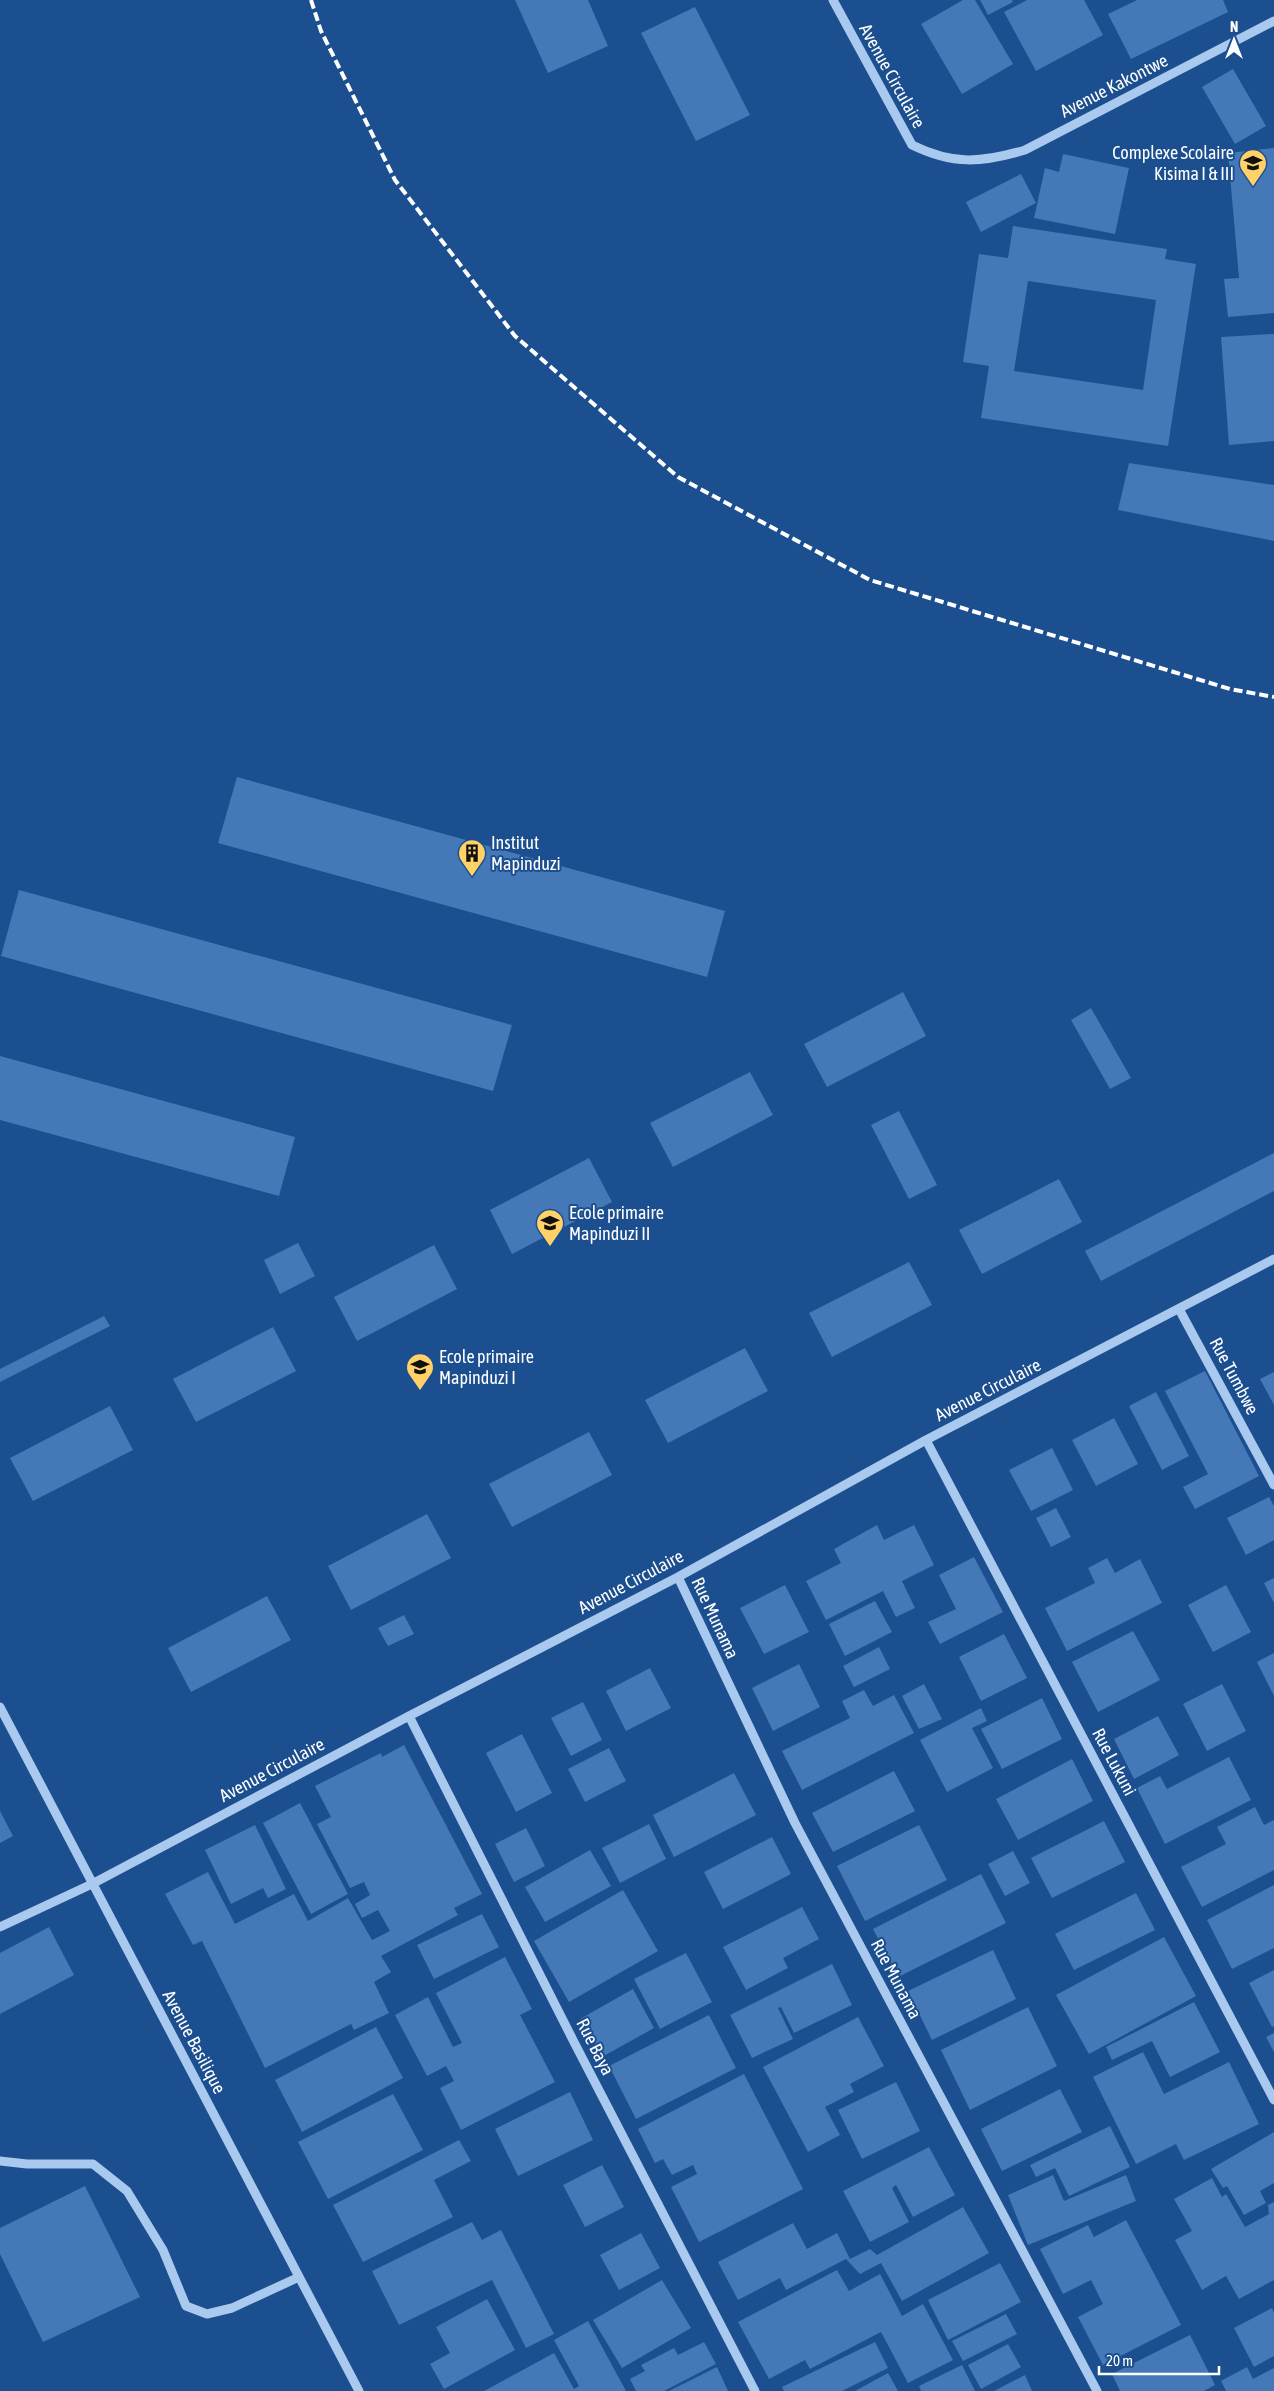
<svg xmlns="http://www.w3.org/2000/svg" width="1274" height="2391" viewBox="0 0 1274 2391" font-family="'Asap Condensed',sans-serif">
  <rect width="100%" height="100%" fill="#1b4f8f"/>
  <path fill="#4478b7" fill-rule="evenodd" d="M515,0h73l20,46 -60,27z
    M963,0h12l38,64 -51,30 -41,-70z
    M980,0h32l1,2 -25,13z
    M1027,0h57l19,35 -67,36 -32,-59z
    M1137,0h86l5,12 -97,47 -23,-45z
    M695,7l55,108 -54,26 -55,-108z
    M1233,69l33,57 -31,18 -33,-57z
    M1274,148v165l-46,4 -4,-38 15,-1 -11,-125z
    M1063,154l66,14 -14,66 -81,-16 11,-50 14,4z
    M1021,174l15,29 -55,29 -15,-30z
    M1013,226l154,23 -2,10 31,5 -28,182 -187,-28 8,-52 -26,-4 16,-108 29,4zM1028,281l128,19 -13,90 -129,-19z
    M1274,334v107l-45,4 -8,-108z
    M1129,463l145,22v56l-156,-31z
    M237,777l488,134 -18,66 -489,-134z
    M19,890l493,135 -19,66 -492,-135z
    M903,992l23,44 -99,51 -23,-43z
    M1091,1008l40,70 -21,11 -39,-69z
    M0,1056l295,81 -16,59 -279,-76z
    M750,1072l23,43 -100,52 -23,-44z
    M899,1111l38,74 -28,14 -38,-74z
    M1274,1153v38l-173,90 -16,-30z
    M589,1158l23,44 -100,52 -22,-44z
    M1059,1179l23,43 -100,52 -23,-44z
    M298,1243l17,33 -35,18 -16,-34z
    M434,1245l23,44 -100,52 -23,-44z
    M909,1262l23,43 -100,52 -23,-44z
    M104,1316l6,10 -110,56v-13z
    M273,1327l23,44 -100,51 -23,-43z
    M745,1348l23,43 -100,52 -23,-43z
    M1205,1371l54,105 -64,33 -12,-22 25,-13 -43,-83z
    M1274,1372v33l-14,-26z
    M1156,1392l33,64 -27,14 -33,-64z
    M110,1406l23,44 -100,51 -23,-43z
    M1114,1418l24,46 -42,22 -24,-46z
    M589,1432l23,43 -100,52 -23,-43z
    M1052,1448l21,42 -42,21 -22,-41z
    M1269,1497l5,9v34l-28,15 -19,-37z
    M1056,1508l15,29 -20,10 -15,-29z
    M427,1514l24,44 -100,52 -23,-44z
    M877,1525l7,15 30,-15 20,40 -32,16 13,27 -19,9 -13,-26 -57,29 -20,-39 35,-18 -7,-14z
    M974,1557l29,55 -63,32 -12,-22 28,-13 -17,-34z
    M1107,1558l8,15 25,-14 22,44 -95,48 -22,-43 50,-25 -7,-15z
    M1274,1578v25l-10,-20z
    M785,1585l24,47 -45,22 -24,-46z
    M1226,1585l25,47 -38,20 -25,-47z
    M267,1596l24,44 -100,52 -23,-44z
    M875,1601l17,31 -47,24 -16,-32z
    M404,1615l10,19 -26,12 -10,-18z
    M1133,1631l27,49 -62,32 -26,-50z
    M1004,1634l23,44 -46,23 -22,-44z
    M879,1647l11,22 -36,18 -11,-21z
    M1274,1653v43l-17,-34z
    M799,1664l21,43 -47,24 -21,-43z
    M650,1668l21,40 -45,23 -20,-40z
    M924,1684l18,35 -23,10 -17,-33z
    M1222,1684l24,47 -39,20 -24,-47z
    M864,1690l9,16 21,-11 20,38 -112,57 -20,-39 68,-33 -8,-17z
    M1042,1698l20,41 -60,30 -21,-40z
    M583,1702l19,38 -31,16 -20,-38z
    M981,1708l6,13 -15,7 21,40 -46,24 -27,-52z
    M1158,1716l21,39 -45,24 -20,-40z
    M522,1734l30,59 -36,19 -30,-59z
    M404,1745l78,149 -28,14 4,7 -77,41 10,16 -17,10 15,31 -35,17 -3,-6 -86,44 -63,-127 -9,4 -28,-51 43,-22 27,52 59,-30 14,27 40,-23 24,42 18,-9 -12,-21 -16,8 -7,-14 15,-9 -6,-13 -14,6 -33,-64 14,-7 -16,-31 66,-33 1,4z
    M609,1748l17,33 -41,21 -17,-33z
    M1229,1757l22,43 -86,44 -28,-56 23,-12 7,13z
    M1072,1759l21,42 -75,39 -22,-41z
    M894,1771l21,40 -82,41 -21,-39z
    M734,1773l22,42 -82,42 -21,-42z
    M300,1803l48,91 -37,20 -48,-91z
    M1255,1807l9,18 10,-5v50l-72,37 -21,-40 45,-23 -9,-17z
    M0,1811l13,25 -13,7z
    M1104,1821l21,41 -73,36 -21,-40z
    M649,1824l17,35 -46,24 -18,-35z
    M255,1825l31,64 -18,9 -5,-10 -32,16 -26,-54z
    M919,1825l28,55 -82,41 -28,-55z
    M526,1828l19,38 -31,16 -19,-38z
    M772,1837l19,37 -68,35 -19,-37z
    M590,1850l21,36 -66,36 -20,-35z
    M1013,1851l17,32 -25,13 -17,-32z
    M981,1874l25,49 -108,54 -25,-48z
    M1274,1885v63l-42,21 -25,-49z
    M623,1890l35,61 -89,51 -35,-61z
    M1136,1893l19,37 -81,40 -19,-36z
    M802,1907l17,32 -36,19 5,10 -42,22 -23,-43z
    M482,1914l17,33 -65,32 -17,-34z
    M49,1927l25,48 -74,39v-61z
    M1164,1937l32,59 -107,58 -33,-59z
    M993,1950l23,49 -84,41 -24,-49z
    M686,1953l26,49 -52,27 -26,-50z
    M505,1957l27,52 -12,6 35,67 -94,48 -21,-42 14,-7 -8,-15 -19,10 -32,-61 33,-18 25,50 9,-4 -26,-50z
    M832,1964l20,41 -58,28 -13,-26 -3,1 15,31 -41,19 -22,-43z
    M1274,1970v56l-2,1 -23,-44z
    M633,1989l21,39 -52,29 -22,-38z
    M1194,2002l26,50 -50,25 -18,-36 -40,19 -6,-13z
    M1028,2007l29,59 -87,44 -29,-60z
    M709,2015l27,53 -100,51 -27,-53z
    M858,2017l26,49 -34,18 4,8 -29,15 15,28 -32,17 -45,-85z
    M376,2027l27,51 -101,54 -27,-52z
    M1274,2033v19l-8,-15z
    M1143,2052l21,42 65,-32 30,62 -75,36 -8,-16 -40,20 -43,-87z
    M744,2074l59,115 -104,53 -28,-55 26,-13 -4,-9 -21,10 -9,-16 -8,4 -17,-34z
    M896,2082l24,49 -58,28 -24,-49z
    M1060,2089l22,43 -80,39 -21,-42z
    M570,2092l23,48 -75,36 -23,-47z
    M393,2094l30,56 -95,49 -30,-57z
    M1110,2126l20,41 -61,29 -14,-28 -19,9 -6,-12z
    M1274,2132v51l-14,8 6,12 -22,12 -17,-29 -4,2 -12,-19z
    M459,2140l12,21 -37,19 19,37 -90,45 -30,-57z
    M929,2147l26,48 -42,22 -17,-32 -4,3 17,34 -39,20 -27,-51z
    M602,2165l22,42 -39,20 -22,-42z
    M1053,2175l11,26 62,-26 10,26 -108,44 -20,-50z
    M1212,2178l10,19 4,-3 19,33 24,-13 -1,-9 6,-3v78l-35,19 -13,-23 -24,14 -27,-50 17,-9 -18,-32z
    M85,2186l55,111 -97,45 -43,-88v-26z
    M963,2207l26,46 -87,48 -21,-38 -21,11 -14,-15 -60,31 -6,-12 -42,22 -20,-38 75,-39 14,26 30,-16 13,26 20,-10 7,6z
    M1126,2220l55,105 -78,40 -25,-48 25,-13 -12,-24 -28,14 -23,-45 48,-24 6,12z
    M472,2222l10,18 19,-10 53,104 -28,14 -34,-68 -93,45 -27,-54z
    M641,2233l19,35 -41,22 -19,-35z
    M1000,2263l21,39 -73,38 -20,-40z
    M837,2270l12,21 31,-17 22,42 21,-12 30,56 -45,23 -27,-51 -71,37 -5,-9 -36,19 -31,-57z
    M662,2280l29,48 -69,40 -29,-48z
    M487,2299l28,51 -71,39 -14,-25 20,-11 -14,-26z
    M1272,2308l2,5v43l-20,11 -20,-39z
    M1006,2314l11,20 -54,27 -11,-20z
    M588,2321l38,70h-142l70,-38 20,36 5,-3 -25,-46z
    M1190,2335l25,50 -11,6h-84l-8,-17z
    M704,2342l12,22 -52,27h-28l-6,-12 15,-8 -4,-6 33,-17 4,7z
    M875,2342l13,26 -46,23h-58l-2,-4z
    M1008,2344l13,23 -40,22 -13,-24z
    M962,2365l13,26h-54l-2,-5z
    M717,2367l11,24h-59z
    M1247,2367l6,12 21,-11v23h-48l-5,-10z
    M888,2373l10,18h-43z
    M1025,2375l7,16h-38z"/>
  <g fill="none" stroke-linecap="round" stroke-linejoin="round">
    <path stroke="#a9c9ee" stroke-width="9" d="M833,0l79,145c41,20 69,18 113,5l249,-129
      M1179,1309l95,176
      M926,1440l348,660
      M678,1577l117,246 302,568
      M0,1707l359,684
      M409,1716l166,328 180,347
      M0,1927l92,-43 317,-168 269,-139 248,-137 348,-181
      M0,2161l27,3h66l34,27 36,59 23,56 21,8 25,-6 67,-31"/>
    <path stroke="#fff" stroke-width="4" stroke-dasharray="9 4" stroke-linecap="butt" d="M311,0l10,31 74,149 120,156 163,141 192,103 360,109 44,8"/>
  </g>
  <defs>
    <g id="school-pin" transform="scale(1.4375)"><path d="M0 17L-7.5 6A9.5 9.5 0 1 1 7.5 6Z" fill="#ffd166" stroke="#1b4f8f"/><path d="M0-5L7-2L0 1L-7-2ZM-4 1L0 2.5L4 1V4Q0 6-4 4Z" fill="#111"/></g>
    <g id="building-pin" transform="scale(1.4375)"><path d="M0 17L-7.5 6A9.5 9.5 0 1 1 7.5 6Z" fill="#ffd166" stroke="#1b4f8f"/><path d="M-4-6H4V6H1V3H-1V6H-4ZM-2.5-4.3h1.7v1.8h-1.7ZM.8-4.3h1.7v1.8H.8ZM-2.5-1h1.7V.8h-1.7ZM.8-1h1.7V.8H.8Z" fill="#111"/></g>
  </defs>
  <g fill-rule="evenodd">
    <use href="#school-pin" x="1253" y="163"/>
    <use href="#building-pin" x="472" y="853"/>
    <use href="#school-pin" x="550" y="1223"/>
    <use href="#school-pin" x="420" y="1367"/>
  </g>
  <g text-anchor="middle" stroke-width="4" stroke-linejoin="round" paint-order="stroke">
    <g font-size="18" fill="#fff" stroke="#1b4f8f">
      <text transform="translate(892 76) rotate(61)" y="6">Avenue Circulaire</text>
      <text transform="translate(1114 86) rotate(-27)" y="6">Avenue Kakontwe</text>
      <text transform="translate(1234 1376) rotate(62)" y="6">Rue Tumbwe</text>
      <text transform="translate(988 1390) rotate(-27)" y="6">Avenue Circulaire</text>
      <text transform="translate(631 1582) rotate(-28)" y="6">Avenue Circulaire</text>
      <text transform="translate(715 1618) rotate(65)" y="6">Rue Munama</text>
      <text transform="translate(1114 1762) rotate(62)" y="6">Rue Lukuni</text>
      <text transform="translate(272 1770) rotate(-28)" y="6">Avenue Circulaire</text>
      <text transform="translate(896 1979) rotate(62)" y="6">Rue Munama</text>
      <text transform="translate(194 2042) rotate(62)" y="6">Avenue Basilique</text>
      <text transform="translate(595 2047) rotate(63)" y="6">Rue Baya</text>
    </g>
    <g font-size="18" fill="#fff" stroke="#1b4f8f" text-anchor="start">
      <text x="1234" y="159" text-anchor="end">Complexe Scolaire<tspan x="1234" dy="21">Kisima I &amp; III</tspan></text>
      <text x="491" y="849">Institut<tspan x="491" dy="21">Mapinduzi</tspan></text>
      <text x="569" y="1219">Ecole primaire<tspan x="569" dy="21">Mapinduzi II</tspan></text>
      <text x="439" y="1363">Ecole primaire<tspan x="439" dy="21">Mapinduzi I</tspan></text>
    </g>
  </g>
  <g transform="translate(1234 40)" stroke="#1b4f8f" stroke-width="4" paint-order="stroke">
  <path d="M0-4L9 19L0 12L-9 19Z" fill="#ffffff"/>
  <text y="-8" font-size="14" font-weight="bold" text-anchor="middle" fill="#ffffff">N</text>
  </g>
  <path d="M1099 2366v8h120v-8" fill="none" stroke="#ffffff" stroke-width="2.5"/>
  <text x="1106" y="2366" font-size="15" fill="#ffffff" stroke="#1b4f8f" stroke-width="4" paint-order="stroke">20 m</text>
</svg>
